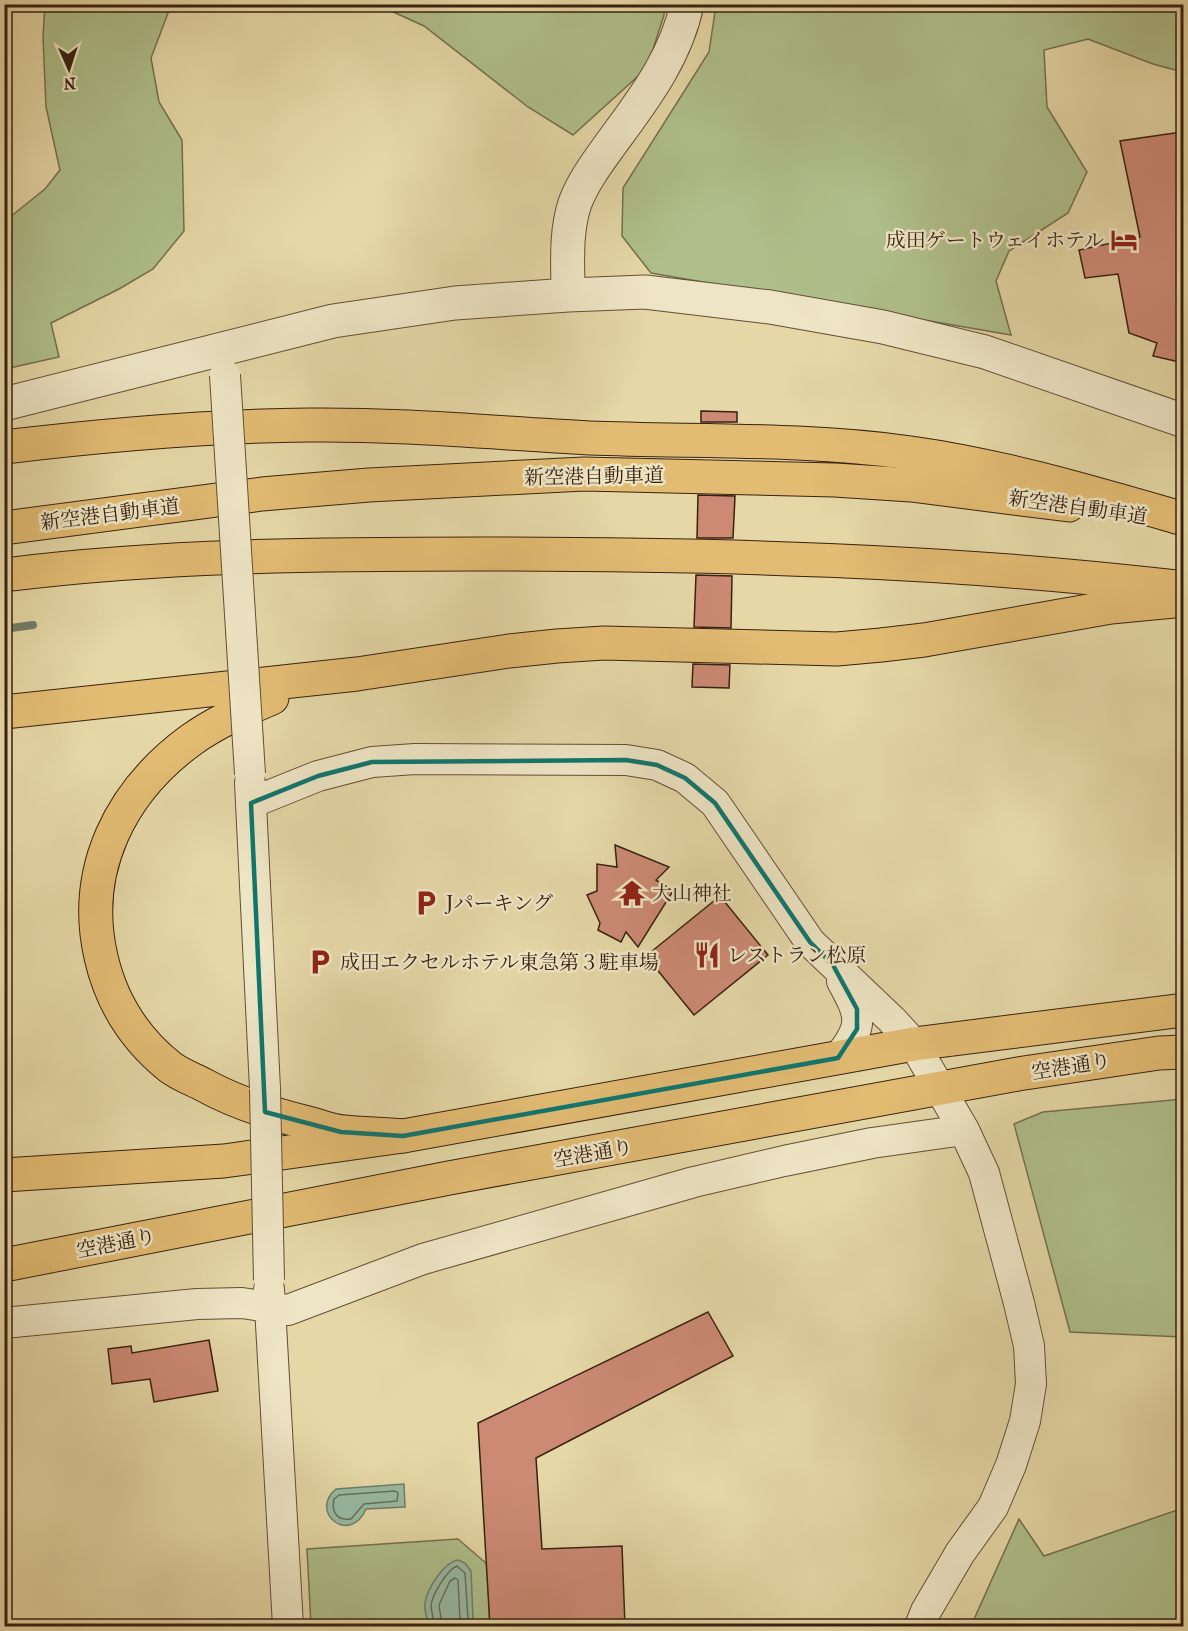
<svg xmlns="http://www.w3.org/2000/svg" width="1188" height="1631" viewBox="0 0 1188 1631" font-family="'IM FELL French Canon','Noto Serif JP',serif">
  <rect width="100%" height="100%" fill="#e5d7a6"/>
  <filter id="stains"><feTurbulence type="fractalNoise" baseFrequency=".00333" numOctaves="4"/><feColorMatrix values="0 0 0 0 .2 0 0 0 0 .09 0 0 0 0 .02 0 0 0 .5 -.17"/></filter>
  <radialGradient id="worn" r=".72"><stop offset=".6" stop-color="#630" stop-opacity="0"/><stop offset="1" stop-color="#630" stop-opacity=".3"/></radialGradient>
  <path fill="#afbf8b" stroke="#74704e" stroke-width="1.5" d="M45,5h126l-20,53 8,44 23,38 2,91 -31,38 -34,20 -68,34 8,34 -54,12v-148l40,-32 15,-19 -14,-63 -3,-70z
    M378,5h287l-1,10 -17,53 -74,67 -45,-28 -104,-81z
    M716,5h467v67l-30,-8 -65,-25 -44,11 3,57 40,65 -19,41 -59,38 -13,30 15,54 -360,-62 -29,-37 1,-48 86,-136z
    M1183,1099v238l-113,-5 -56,-208 29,-12z
    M1183,1508v118h-212l48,-107 25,37z
    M458,1539l29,25 3,62h-179l-4,-77z"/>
  <path fill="#97baa2" stroke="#717d68" stroke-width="1.5" d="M404,1484l1,23 -39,2c-16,37 -58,3 -30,-20z
    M458,1560l7,3 6,8 2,47 7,7 -51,1c-2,-7 -5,-16 -4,-23 2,-14 19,-41 33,-43z"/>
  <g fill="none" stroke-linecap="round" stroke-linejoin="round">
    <path stroke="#686e59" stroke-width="1.5" d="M395,1491l3,2 -1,8 -33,3 -13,15c-13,2 -20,-6 -17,-20l5,-4z
      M434,1626c0,-6 -2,-13 -3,-19 0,-11 16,-37 26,-41l8,7 3,46 6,7
      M442,1626l-3,-21 11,-24 5,-3 3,2 2,39 3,7"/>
    <path stroke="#717d68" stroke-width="8" d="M4,629l29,-4"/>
  </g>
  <path fill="#cc8a75" stroke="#382110" stroke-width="1.5" d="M1181,132l3,12v219l-31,-7 4,-13 -28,-10 -11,-59 -33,4 -6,-28 61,-13 -20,-96z
    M701,411l36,1v10h-36z
    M698,495l37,1 -2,42h-36z
    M696,575l36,1 -1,52 -37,-1z
    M693,664l37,1 -1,23 -37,-1z
    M615,845l54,22 -13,13 17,11 -35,56 -12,-15 -5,10 -23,-12 2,-7 -13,-28 10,-4v-27l20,3z
    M720,896l48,59 -74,60 -48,-59z
    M708,1312l25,44 -197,102 6,91 80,-3 3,80h-135l-12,-203z
    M209,1340l9,51 -64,11 -4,-23 -38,5 -4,-35 23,-3 1,7z"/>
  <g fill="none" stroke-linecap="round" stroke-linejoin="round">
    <g stroke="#634e36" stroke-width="32">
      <path id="minor" d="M250,783l15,306
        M251,803l67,-27 54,-14 43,-3 211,1 31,5 28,13 30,25 95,139 82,78 22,24 50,86 20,43 35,130 10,43 2,38 -6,37 -14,44 -18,42 -33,46 -34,58 -6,15
        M838,1058c27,-33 23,-42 4,-77
        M269,1289l19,337
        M4,1323l193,-19 45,-1 46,7 135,-51 271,-77 90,-21 88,-18 92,-13"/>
    </g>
    <g stroke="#634e36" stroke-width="35">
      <path id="tertiary" d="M568,295c0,-31 -3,-62 7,-92 8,-21 22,-40 35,-58 32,-44 66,-87 77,-141
        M4,404l329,-83 122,-18 113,-8 77,-3 125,15 113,20 102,25 199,69"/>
    </g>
    <g stroke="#382110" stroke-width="35">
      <path id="trunk" d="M4,1175l220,-14 179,-25 511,-92 270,-34
        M4,1265l445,-87 569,-104 141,-21 25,-1"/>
    </g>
    <g stroke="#382110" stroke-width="35">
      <path id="motorway" d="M4,447c101,-12 203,-21 304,-22 94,-1 187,8 281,13 107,4 215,0 322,15 93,13 183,40 273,66
        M4,528l258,-34 107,-9 215,-11 251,6 76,5 158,20
        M4,575c159,-20 318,-21 477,-21 232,0 465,6 695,33
        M272,698c-28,12 -56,24 -81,42 -71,52 -110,130 -90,217 10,44 34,82 69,110 9,7 22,12 32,17 34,19 69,30 106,39 12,3 24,8 36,9 19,2 39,2 59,4
        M4,712l353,-38 152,-23 48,-5 47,-3 233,6 44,-4 43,-5 187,-33 73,-7"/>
    </g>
    <use href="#minor" stroke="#eee5c5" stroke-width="30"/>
    <use href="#tertiary" stroke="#eee5c5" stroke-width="33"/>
    <use href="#trunk" stroke="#e2bc73" stroke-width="33"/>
    <use href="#motorway" stroke="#e2bc73" stroke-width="33"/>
    <g stroke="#634e36" stroke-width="32" stroke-linecap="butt">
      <path id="minor-bridge" d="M225,375l25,399
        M265,1089l4,191"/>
    </g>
    <use href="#minor-bridge" stroke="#eee5c5" stroke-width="30"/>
  </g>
  <path fill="none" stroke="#0f766e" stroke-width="4.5" stroke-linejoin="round" d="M626,760l31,5 28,13 30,25 95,139 23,23 24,44v20l-19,29 -435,78 -62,-4 -76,-20 -14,-309 67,-27 54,-14z"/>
  <defs>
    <g id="hotel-bare" transform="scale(2.07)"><path d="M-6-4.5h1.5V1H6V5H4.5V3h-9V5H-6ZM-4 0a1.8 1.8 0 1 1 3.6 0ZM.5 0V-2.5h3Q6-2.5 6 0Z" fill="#8f2418" stroke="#eee5c5" stroke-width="2.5" paint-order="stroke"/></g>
    <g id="temple-bare" transform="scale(2.07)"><path d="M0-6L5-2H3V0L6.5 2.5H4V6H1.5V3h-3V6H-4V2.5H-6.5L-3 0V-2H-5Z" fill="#8f2418" stroke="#eee5c5" stroke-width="2.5" paint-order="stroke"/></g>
    <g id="parking-bare" transform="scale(2.07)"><path d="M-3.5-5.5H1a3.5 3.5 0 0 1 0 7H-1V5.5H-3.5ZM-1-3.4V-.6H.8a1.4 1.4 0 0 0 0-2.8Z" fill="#8f2418" stroke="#eee5c5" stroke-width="2.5" paint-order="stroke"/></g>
    <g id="restaurant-bare" transform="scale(2.07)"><path d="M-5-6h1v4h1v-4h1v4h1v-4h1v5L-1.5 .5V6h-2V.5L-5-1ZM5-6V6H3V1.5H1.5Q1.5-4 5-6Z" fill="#8f2418" stroke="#eee5c5" stroke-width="2.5" paint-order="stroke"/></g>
  </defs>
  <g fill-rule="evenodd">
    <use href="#hotel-bare" x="1124" y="240"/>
    <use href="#temple-bare" x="632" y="893"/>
    <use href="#parking-bare" x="426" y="903"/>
    <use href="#restaurant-bare" x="707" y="955"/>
    <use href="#parking-bare" x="320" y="962"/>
  </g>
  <g text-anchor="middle" stroke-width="5" stroke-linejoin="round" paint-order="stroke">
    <g font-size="20" fill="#382110" stroke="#eee5c5" text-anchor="start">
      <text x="1104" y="247" text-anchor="end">成田ゲートウェイホテル</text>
      <text x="652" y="900">大山神社</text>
      <text x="446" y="910">Jパーキング</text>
      <text x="727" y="962">レストラン松原</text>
      <text x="340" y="969">成田エクセルホテル東急第３駐車場</text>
    </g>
    <g font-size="20" fill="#382110" stroke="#eee5c5">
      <text transform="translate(594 476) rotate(-1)" y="7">新空港自動車道</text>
      <text transform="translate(1078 507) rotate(8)" y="7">新空港自動車道</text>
      <text transform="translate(110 514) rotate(-7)" y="7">新空港自動車道</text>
      <text transform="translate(1071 1066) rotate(-9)" y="7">空港通り</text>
      <text transform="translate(593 1153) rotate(-10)" y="7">空港通り</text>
      <text transform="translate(116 1243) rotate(-11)" y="7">空港通り</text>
    </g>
  </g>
  <rect width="1188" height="1631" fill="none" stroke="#e5d7a6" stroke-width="24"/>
  <rect x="6" y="6" width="1176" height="1619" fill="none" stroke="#382110" stroke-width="3"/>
  <rect x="12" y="12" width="1164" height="1607" fill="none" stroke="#382110" stroke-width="1.5"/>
  <g transform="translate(69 69) rotate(177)" stroke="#eee5c5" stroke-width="4.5" paint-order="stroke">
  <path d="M0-4.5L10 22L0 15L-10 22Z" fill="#382110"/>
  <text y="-9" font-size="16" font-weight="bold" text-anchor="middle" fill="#382110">N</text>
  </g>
  <rect width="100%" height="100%" filter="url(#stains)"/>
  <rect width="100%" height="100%" fill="url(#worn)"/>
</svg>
